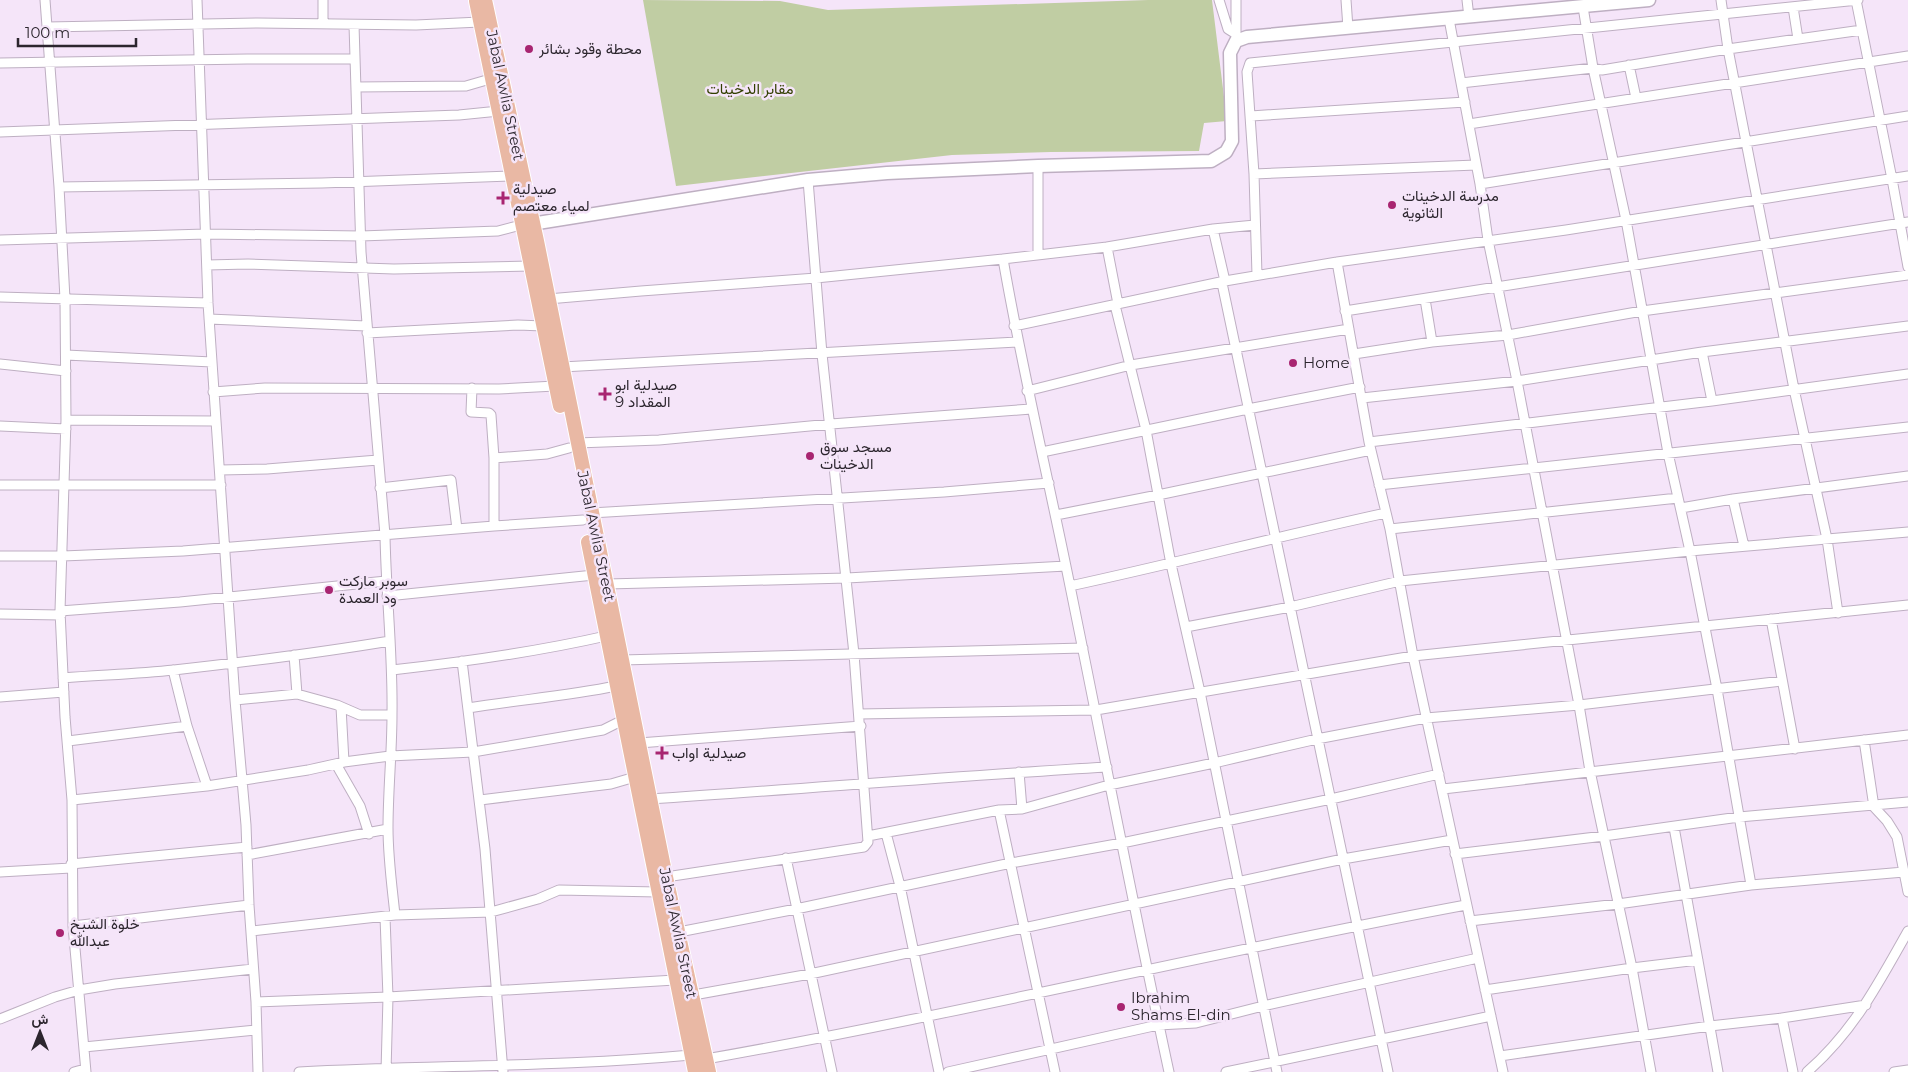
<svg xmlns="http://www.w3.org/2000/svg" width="1908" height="1072" viewBox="0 0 1908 1072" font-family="Montserrat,Vazirmatn,sans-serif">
  <rect width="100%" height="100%" fill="#f5e5f9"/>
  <path fill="#c0cda3" d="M643,0l137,1 48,9 320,-10h64l15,121 -23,2 -5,28 -148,1 -99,3 -276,31z"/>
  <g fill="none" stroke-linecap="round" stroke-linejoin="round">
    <g stroke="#beafc2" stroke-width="11">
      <path id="street" d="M45,0l14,187 6,112 1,121 -6,191 5,106 7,83 1,126 13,146
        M197,0l11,303 27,397 11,125 3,80 7,97 2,70
        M323,0v24
        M1219,0l9,29 8,5
        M1346,0l2,28
        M1467,0l2,17
        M1721,0l7,49 66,340 33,150 11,74
        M1856,0l36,179 16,88
        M1583,7l10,61 33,152 42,233 22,98 27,138 34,196
        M1793,7l5,32
        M1449,19l31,165 8,56 29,141 62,324 11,66 42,197 19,104
        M354,25l7,227 24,283c1,60 8,119 7,179 0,38 -4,76 -4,114 0,30 4,58 7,87
        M47,27l211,-4 158,2 64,-3
        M1236,38v-38
        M0,63l247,-4h108
        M1629,65l7,33
        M1461,83l132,-15 9,2 126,-21 134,-19
        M356,87l110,-1 31,-9
        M1251,116l214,-14
        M1469,124l439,-68
        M0,132l459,-17 40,-4
        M1254,174l222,-9
        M1480,184l428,-68
        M59,187l263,-4 189,-7
        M1213,229l12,52
        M0,240l206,-6 155,2 137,-5 23,-6
        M1107,247l11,57
        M1038,254v-88
        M1003,259c19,110 45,218 67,327 33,162 64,324 99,486
        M1337,262l32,180 21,87 23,127 90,416
        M207,265l41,-1 146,5 136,-3
        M1257,275l-3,-101 -7,-102 3,-9 608,-63
        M1222,283l166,789
        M0,297l208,6
        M548,299l93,-8 175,-13 187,-19 104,-12 106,-18 42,-4
        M1425,299l7,43
        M1115,305l31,125 25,134 29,128 77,380
        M1345,311l563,-89
        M209,319l157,7
        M1014,326l211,-45 112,-19 229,-32 342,-54
        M367,333l151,-8 25,1
        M1702,352l10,49
        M1354,354l78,-12 76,-7 134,-24 266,-36
        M66,355l146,7
        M0,364l66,7
        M562,367l455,-25
        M472,388l-1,24 18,1 2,2 3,43v68
        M1027,391l104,-26 218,-36
        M213,392l52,-4 234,1 56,-3
        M1362,398l155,-17 185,-29 206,-26
        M66,420l149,1
        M0,426l66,3
        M1369,442l343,-41 196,-27
        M577,443l82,-3 172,-16 200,-15
        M1042,452l206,-43 112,-22
        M494,458l53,-4 22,-6
        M220,470l47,-1 111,-9
        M0,485h221
        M1379,485l529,-58
        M380,488l71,-8 6,49
        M1733,499l11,47
        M1681,508l52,-9 175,-23
        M591,513l353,-21 105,-9
        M1056,515l102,-20 213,-45
        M1390,529l288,-31
        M0,556h63l120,-5 311,-25 89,-6
        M607,584l240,-6 219,-12
        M1070,586c106,-23 210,-50 316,-73
        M387,596l207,-21
        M60,611l120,-9 206,-21
        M0,614l61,1
        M1771,619l24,130
        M1186,627l104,-20 110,-26 290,-30 218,-19
        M294,655l3,39
        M622,660l461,-12
        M462,661l23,188 18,223
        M173,670l14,56 20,60
        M392,670c72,-8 144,-18 214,-34
        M63,678c37,-3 74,-4 111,-8 72,-8 144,-17 216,-29
        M0,697l64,-5
        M235,700l62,-6 40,11 23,10h32
        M341,707l3,55
        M468,708c50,-8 99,-12 148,-22
        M859,714l237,-4 317,-54 495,-51
        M1864,740l10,67 13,14 10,16 11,55
        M68,741l119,-15
        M639,743l222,-17
        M336,764l24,42 9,28
        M1019,772l3,37
        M1443,789l465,-54
        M650,799c152,-10 304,-23 457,-32
        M72,800l135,-14 101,-16 36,-8 46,-6 83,-4 130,-22 20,-10
        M480,800l131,-16 24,-7
        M999,810l56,262
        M1674,827l44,245
        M886,833l14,53 39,186
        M868,836l131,-26 23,-1 87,-24 105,-22 103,-24 109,-21 153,-13 203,-24
        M1455,854l149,-18 135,-19 169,-15
        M247,855l141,-26
        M786,858l46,214
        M71,864l176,-17
        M0,872l71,-4
        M666,877l198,-30 4,-5 -14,-188 -32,-300 -14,-174
        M385,917l3,80 -2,75
        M1470,921l148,-17 133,-19 153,-13
        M73,926l176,-21
        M251,931l144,-16 96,-3 47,-13 21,-9 99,2
        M679,932l117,-23 215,-46 111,-20 209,-44 108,-25
        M1485,990l147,-22 66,-8
        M688,996l122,-22 533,-115 109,-19
        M256,1002l132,-5 287,-17
        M1782,1018l11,54
        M0,1019l55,-22 24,-7 36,-6 138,-15
        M84,1047l172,-17
        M1500,1056l210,-30 72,-8 84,-13
        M706,1059c255,-45 506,-107 760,-154
        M74,1072l11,-3
        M299,1072c130,-7 262,-5 392,-17
        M948,1072l210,-47 38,-2 67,-17 215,-48
        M1226,1072l265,-56
        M1807,1072c47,-41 71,-88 101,-141
        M1894,1072l14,-2"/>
    </g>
    <g stroke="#beafc2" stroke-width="15">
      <path id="secondary" d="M525,225l283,-45 79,-7 151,-7 173,-5 15,-9 6,-11 -2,-88 6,-12 11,-4 402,-37"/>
    </g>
    <g stroke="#fff" stroke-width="16">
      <path id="primary" d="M485,0l52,241 129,636 43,195
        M476,1l84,405
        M588,542l107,530"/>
    </g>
    <use href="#street" stroke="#fff" stroke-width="9"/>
    <use href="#secondary" stroke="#fff" stroke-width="12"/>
    <use href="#primary" stroke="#e9b8a4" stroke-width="14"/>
  </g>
  <g fill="#a82571" stroke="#f5e5f9" stroke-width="2">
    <circle cx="529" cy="49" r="5"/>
    <path d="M500.5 190.5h5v5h5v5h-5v5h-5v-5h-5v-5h5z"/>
    <circle cx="1392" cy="205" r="5"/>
    <circle cx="1293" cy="363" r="5"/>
    <path d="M602.5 386.5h5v5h5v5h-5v5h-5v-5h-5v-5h5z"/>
    <circle cx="810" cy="456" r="5"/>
    <circle cx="329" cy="590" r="5"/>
    <path d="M659.5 745.5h5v5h5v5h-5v5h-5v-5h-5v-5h5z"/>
    <circle cx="60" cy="933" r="5"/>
    <circle cx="1121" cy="1007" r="5"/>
  </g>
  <g text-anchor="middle" stroke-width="5" stroke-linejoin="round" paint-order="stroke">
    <g font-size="15" fill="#2c262e" stroke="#f5e5f9" text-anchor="start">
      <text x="539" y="54">محطة وقود بشائر</text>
      <text x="513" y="194">صيدلية<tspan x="513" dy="17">لمياء معتصم</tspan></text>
      <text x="1402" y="201">مدرسة الدخينات<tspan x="1402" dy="17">الثانوية</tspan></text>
      <text x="1303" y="368">Home</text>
      <text x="615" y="390">صيدلية ابو<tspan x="615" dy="17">المقداد 9</tspan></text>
      <text x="820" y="452">مسجد سوق<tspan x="820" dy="17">الدخينات</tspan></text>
      <text x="339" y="586">سوبر ماركت<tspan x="339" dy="17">ود العمدة</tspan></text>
      <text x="672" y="758">صيدلية اواب</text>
      <text x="70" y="929">خلوة الشيخ<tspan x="70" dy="17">عبدالله</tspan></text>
      <text x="1131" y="1003">Ibrahim<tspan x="1131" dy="17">Shams El-din</tspan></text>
    </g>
    <g font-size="15" fill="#323f01" stroke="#f5e5f9">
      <text x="750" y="94">مقابر الدخينات</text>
    </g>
    <g font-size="15" fill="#2c262e" stroke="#f5e5f9">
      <text transform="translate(505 95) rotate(78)" y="5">Jabal Awlia Street</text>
      <text transform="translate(596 536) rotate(78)" y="5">Jabal Awlia Street</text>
      <text transform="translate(678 933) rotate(78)" y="5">Jabal Awlia Street</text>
    </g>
  </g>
  <g transform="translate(40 1032)" stroke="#f5e5f9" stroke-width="4" paint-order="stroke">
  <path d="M0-4L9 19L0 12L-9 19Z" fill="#2c262e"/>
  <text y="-8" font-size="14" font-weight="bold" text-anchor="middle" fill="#2c262e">ش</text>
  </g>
  <path d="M18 38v8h118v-8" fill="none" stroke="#2c262e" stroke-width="2.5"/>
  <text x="25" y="38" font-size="15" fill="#2c262e" stroke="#f5e5f9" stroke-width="4" paint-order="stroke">100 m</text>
</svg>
